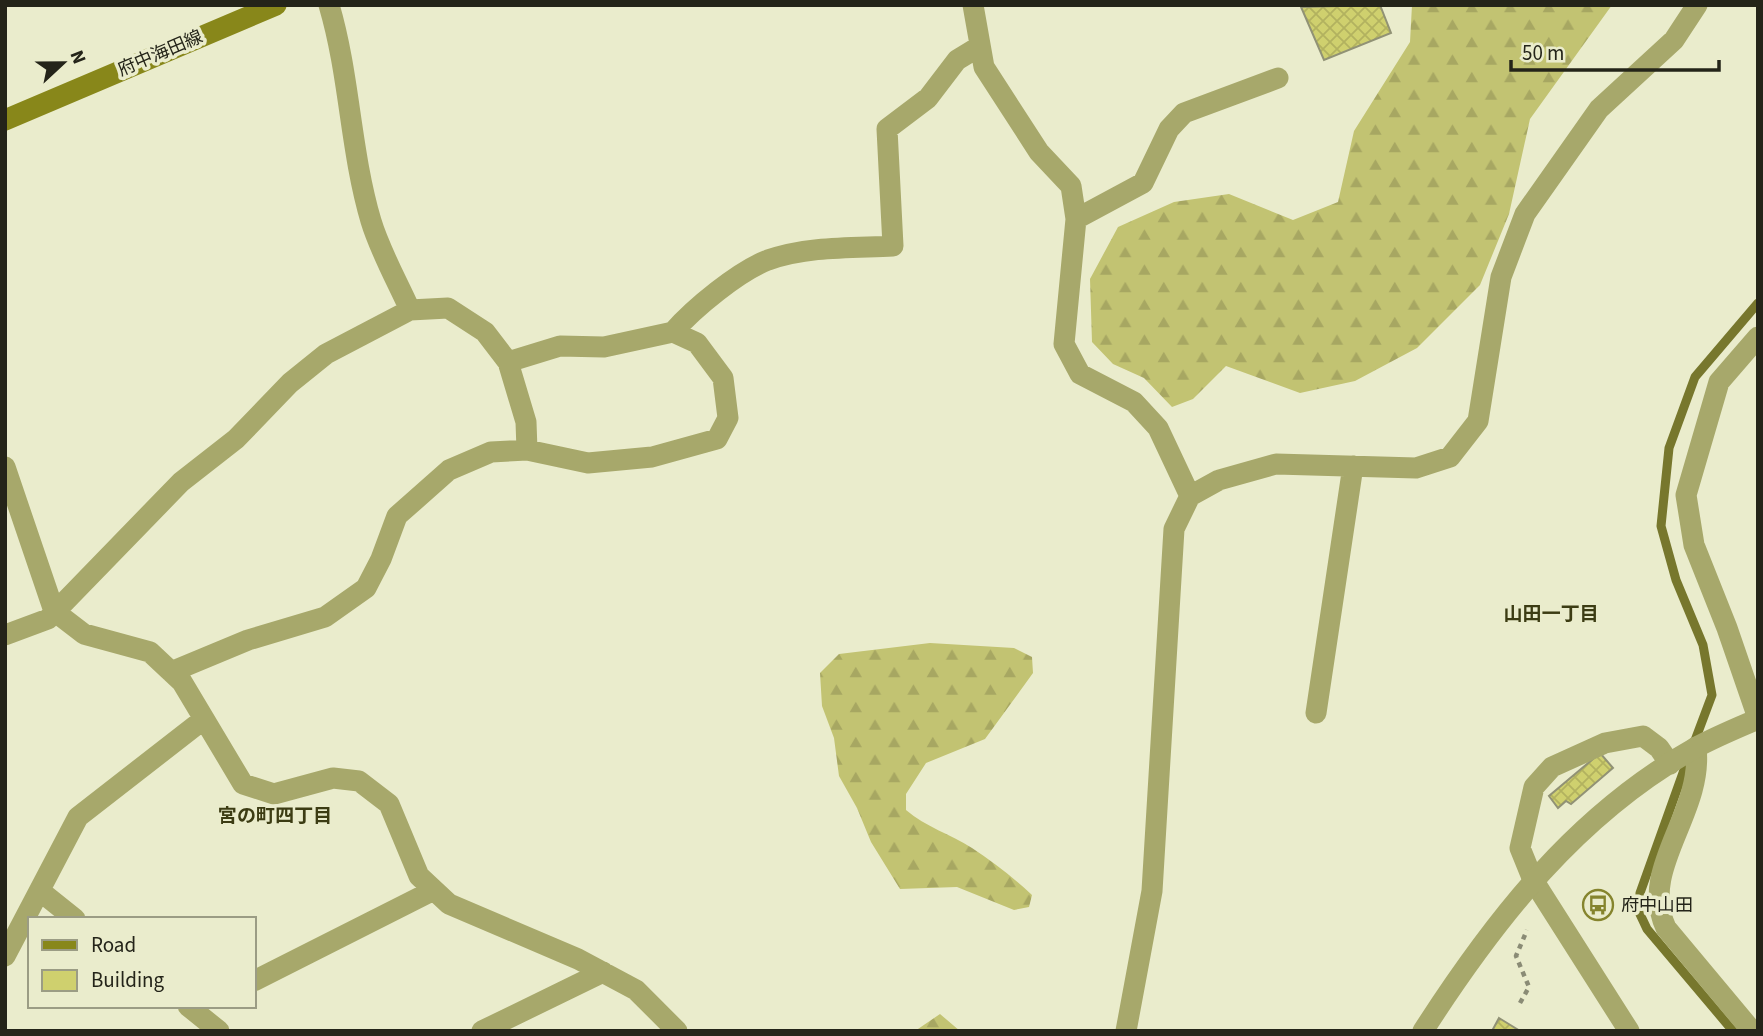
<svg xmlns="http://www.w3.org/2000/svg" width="1763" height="1036" viewBox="0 0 1763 1036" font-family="'Source Sans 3','Noto Sans JP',sans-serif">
  <defs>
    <pattern id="forest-firs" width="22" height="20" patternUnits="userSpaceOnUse" patternTransform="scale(1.75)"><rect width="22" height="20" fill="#c2c372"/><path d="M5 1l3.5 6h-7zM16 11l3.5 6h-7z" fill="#a7a762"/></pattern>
    <pattern id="building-cross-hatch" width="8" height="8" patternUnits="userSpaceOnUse" patternTransform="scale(1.75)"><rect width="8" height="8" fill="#cfd06e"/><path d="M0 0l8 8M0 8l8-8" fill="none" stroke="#b2b25f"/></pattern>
  </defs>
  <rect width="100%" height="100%" fill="#eaeccc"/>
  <path fill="url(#forest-firs)" d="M1412,5h200l-82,114 -21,95 -29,71 -63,63 -62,33 -55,12 -74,-27 -33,33 -21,8 -28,-29 -31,-14 -21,-22 -2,-63 28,-52 56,-25 55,-8 64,26 45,-18 16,-71 56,-89z
    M930,643l84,5 18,9 1,16 -48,66 -59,24 -20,31v16c20,17 44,24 66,38 21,14 42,30 60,47l-3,12 -15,3 -57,-23 -57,2 -29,-47 -14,-34 -18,-32 -5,-38 -12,-32 -2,-33 19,-19z
    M940,1014l20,17h-45z"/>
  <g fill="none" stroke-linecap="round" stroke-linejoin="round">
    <path stroke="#77772d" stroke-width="9" d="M1694,743l18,-48 -9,-50 -27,-65 -15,-54 8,-78 26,-71 63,-74
      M1689,756l-49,137 -1,19 8,17 86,102"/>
  </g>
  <path fill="url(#building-cross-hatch)" stroke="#919275" stroke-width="2" d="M1380,5l11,28 -67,27 -23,-53z
    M1600,753l13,15 -42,36 -5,-3 -8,7 -9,-12z
    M1499,1018l21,13h-28z"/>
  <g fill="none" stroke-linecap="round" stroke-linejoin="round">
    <path stroke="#8a8b75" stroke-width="4.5" stroke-dasharray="5 5" stroke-linecap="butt" d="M1520,1003l9,-16 -13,-31 11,-26"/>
    <path stroke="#a7a86b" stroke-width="21" d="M329,5c21,71 21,145 42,216 9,30 26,60 39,89
      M973,5l11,62 55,85 32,34 5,33 -12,125 16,30 54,28 24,26 32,68
      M1076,219l67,-36 26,-54 15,-16 94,-35
      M673,332c21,-24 66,-61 95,-72 40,-14 84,-12 125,-14l-6,-117 41,-31 29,-38 23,-14
      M1758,337l-39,45 -33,113 8,50 33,83 31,90
      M5,467l49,144 30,23 66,18 32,30 61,102 31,10 59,-16 26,3 30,23 30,72 30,28 129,55 58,31 41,41
      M5,635l43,-16 133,-137 55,-43 54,-56 36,-29 84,-44 38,-2 37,24 23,30 18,60 1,28
      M171,672l77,-32 77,-23 41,-29 15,-29 16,-43 52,-46 42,-18 36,-2 61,13 64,-6 65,-18 11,-21 -5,-40 -26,-35 -24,-11 -69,15 -44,-1 -52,16
      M1316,713l37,-247
      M1696,747c8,67 -58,121 -30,181l86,103
      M40,891l35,28
      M5,956l73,-139 126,-98
      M254,981l180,-91
      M188,1006l31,25
      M482,1031l121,-59
      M1126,1031l26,-140 22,-362 16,-33 29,-16 57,-16 140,4 34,-11 28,-36 23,-144 24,-63 74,-105 75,-69 23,-35
      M1629,1031l-96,-151 -13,-32 14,-61 18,-20 53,-24 38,-7 16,12 11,16"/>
    <path stroke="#a7a86b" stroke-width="21" d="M1423,1031c72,-112 154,-217 272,-283 20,-11 42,-20 63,-29"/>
    <path stroke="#88871a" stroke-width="21" d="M5,120l271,-115"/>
  </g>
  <defs>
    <g id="bus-ring" transform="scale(1.575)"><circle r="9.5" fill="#eaeccc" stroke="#85842d" stroke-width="1.5"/><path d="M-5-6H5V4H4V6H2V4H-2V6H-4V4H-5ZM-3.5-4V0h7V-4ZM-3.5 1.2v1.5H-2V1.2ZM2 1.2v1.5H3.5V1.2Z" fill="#85842d"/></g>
  </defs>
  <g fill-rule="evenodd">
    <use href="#bus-ring" x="1598" y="905"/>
  </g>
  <g text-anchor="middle" stroke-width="7" stroke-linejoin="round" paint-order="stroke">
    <g font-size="18" fill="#242419" stroke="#eaeccc">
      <text transform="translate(160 53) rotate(-23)" y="6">府中海田線</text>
    </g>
    <g font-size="18" fill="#242419" stroke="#eaeccc" text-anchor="start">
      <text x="1621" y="911">府中山田</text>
    </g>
    <g font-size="19" font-weight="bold" fill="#3c3c13" stroke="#eaeccc">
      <text x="1551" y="620">山田一丁目</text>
      <text x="275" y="822">宮の町四丁目</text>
    </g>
  </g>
  <rect width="1763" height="1036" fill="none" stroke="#242419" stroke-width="14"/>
  <rect x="28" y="917" width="228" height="91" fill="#eaeccc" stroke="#9b9c84" stroke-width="2"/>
  <rect x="42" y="940" width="35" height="10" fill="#88871a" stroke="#9b9c84" stroke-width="2"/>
  <text x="91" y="952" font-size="21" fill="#242419">Road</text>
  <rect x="42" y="970" width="35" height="21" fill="#cfd06e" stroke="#9b9c84" stroke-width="2"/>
  <text x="91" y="987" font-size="21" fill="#242419">Building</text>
  <g transform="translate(63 63) rotate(68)" stroke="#eaeccc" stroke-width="5" paint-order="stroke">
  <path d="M0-5L12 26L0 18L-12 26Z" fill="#242419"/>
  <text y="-10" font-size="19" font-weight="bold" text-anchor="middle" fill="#242419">N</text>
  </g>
  <path d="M1511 60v10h208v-10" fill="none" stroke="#242419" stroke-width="3.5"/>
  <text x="1522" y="60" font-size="21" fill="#242419" stroke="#eaeccc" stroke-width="5" paint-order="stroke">50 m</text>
</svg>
